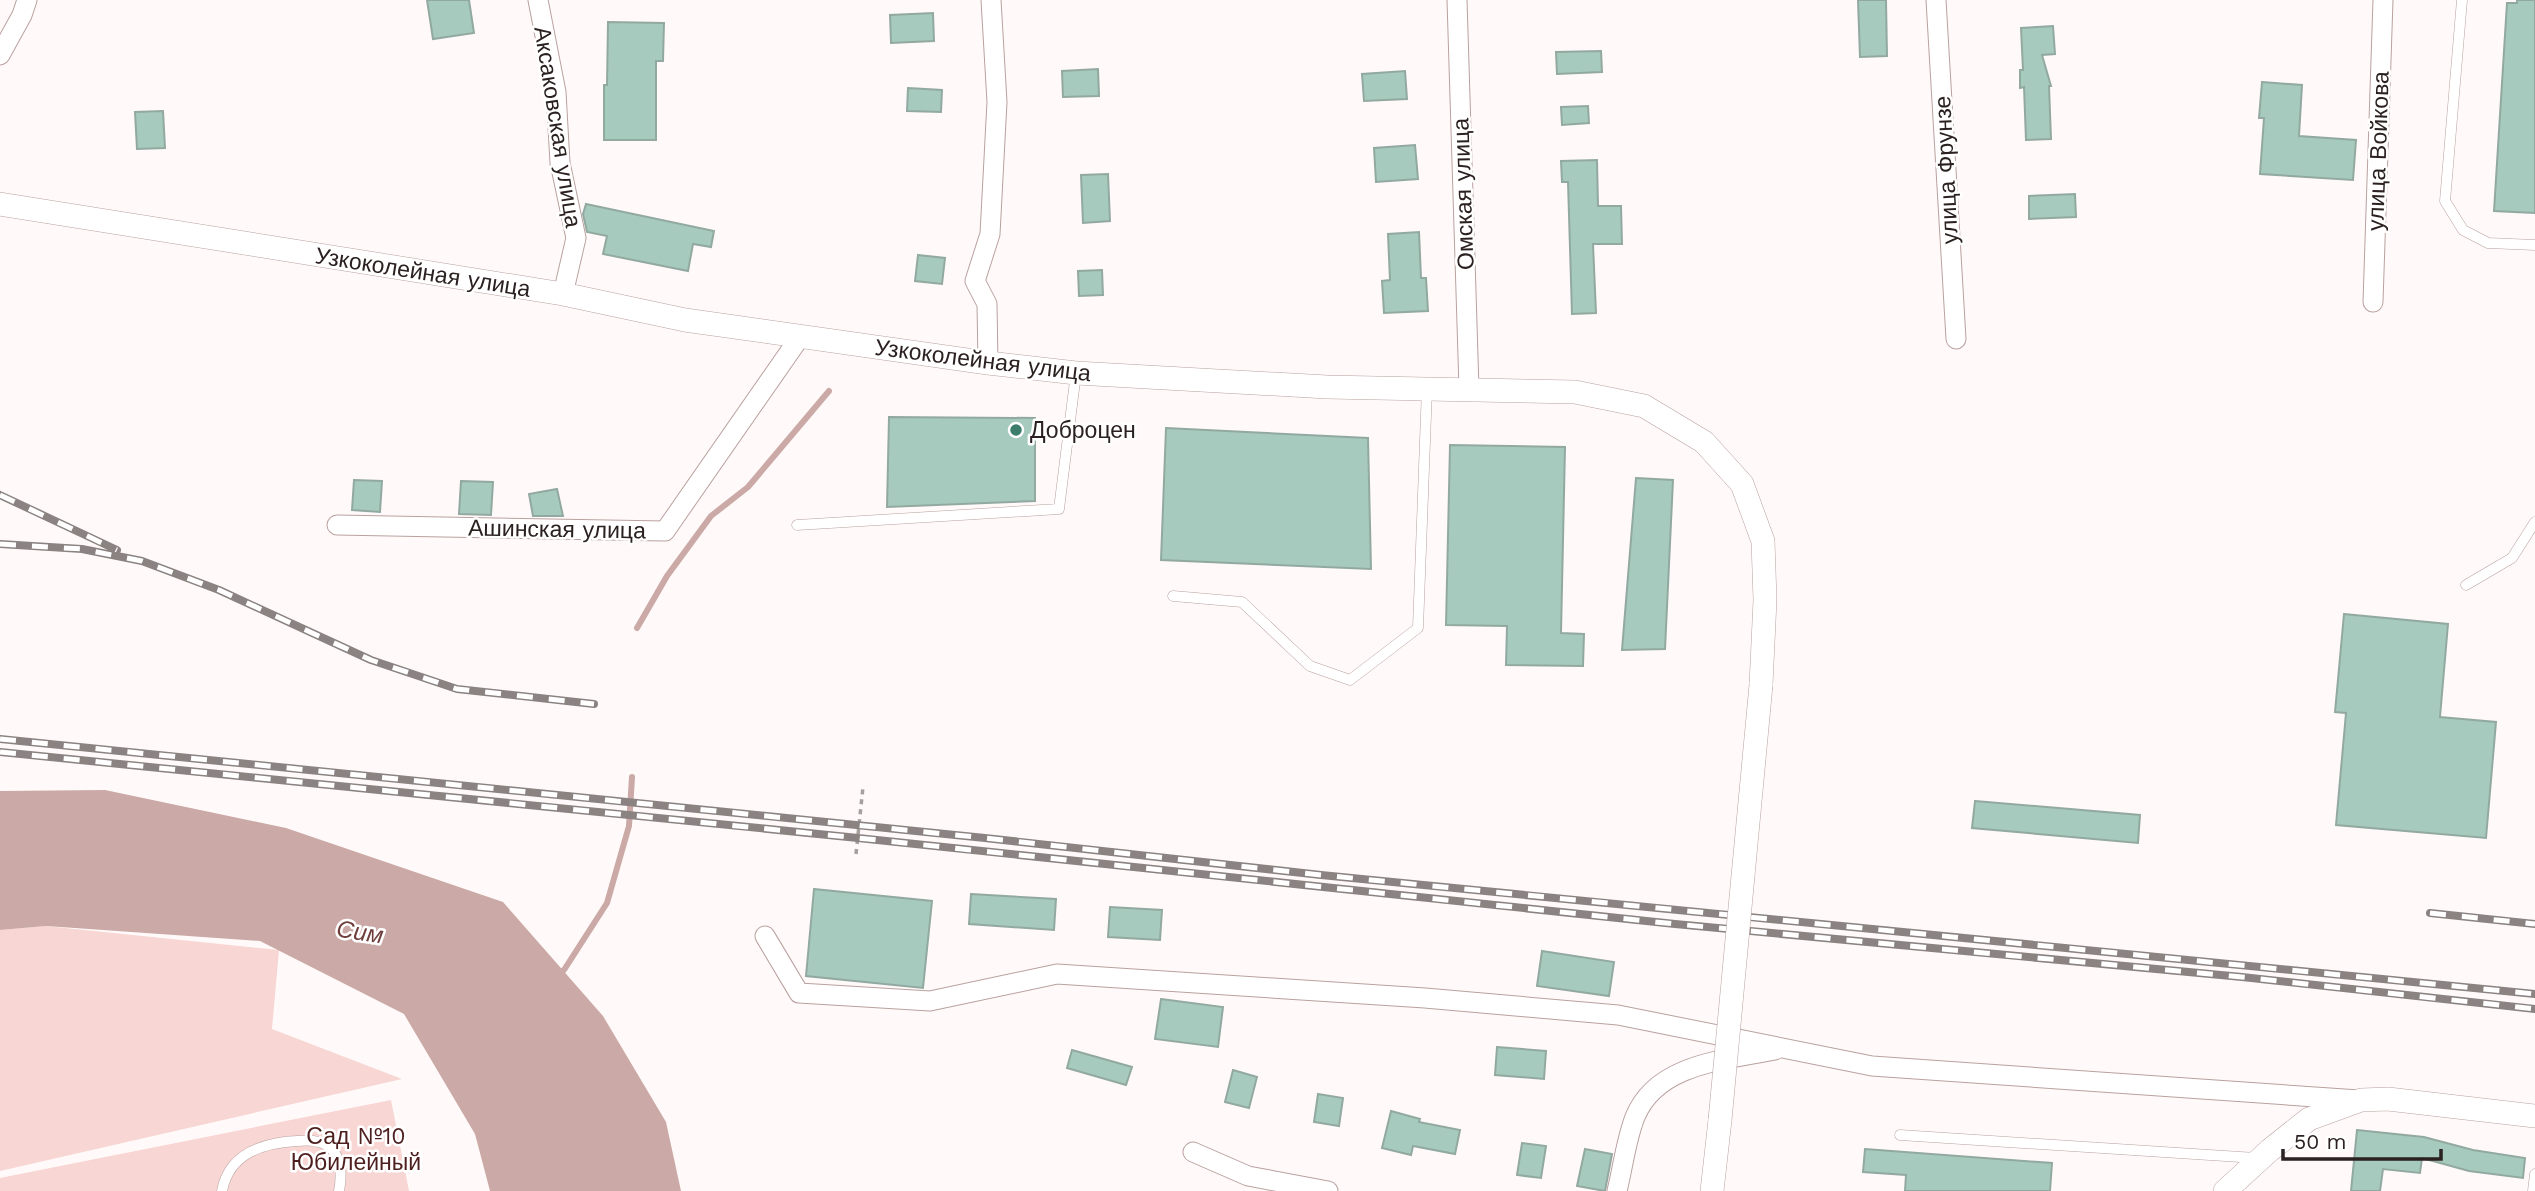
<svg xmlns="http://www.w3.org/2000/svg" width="2535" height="1191" viewBox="0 0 2535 1191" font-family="'Work Sans',sans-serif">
  <rect width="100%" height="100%" fill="#fffaf9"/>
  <path fill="#f7d6d3" d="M46,926l233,24 -7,79 130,50 -402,92v-241z
    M391,1100l18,91h-409v-13z"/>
  <path fill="#cba9a6" d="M105,790l181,38 217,74 100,114 63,106 15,69h-191l-15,-57 -71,-120 -144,-73 -214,-15 -46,4v-139z"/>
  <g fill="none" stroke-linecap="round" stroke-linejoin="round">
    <path stroke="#cba9a6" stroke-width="6" d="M637,628l30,-52 44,-60 37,-29 81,-96
      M558,973l6,-3 43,-67 22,-77 3,-49"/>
  </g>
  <path fill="#a7cabe" stroke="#92a9a1" stroke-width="2" d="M427,0h42l5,33 -41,6z
    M1858,0h28l1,56 -27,1z
    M2517,0h18v213l-41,-2 13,-208h10z
    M933,13l1,28 -43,2 -1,-28z
    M608,22l56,1 -1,38h-7v79h-52v-55h3z
    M2053,26l2,28 -13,1 9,31h-2l2,53 -25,1 -2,-53 -4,1v-18h3l-2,-42z
    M1601,51l1,21 -45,2 -1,-22z
    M1098,69l1,27 -36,1 -1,-26z
    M1405,71l2,28 -43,2 -2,-27z
    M2262,82l40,3 -3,51 57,4 -3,40 -93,-6 4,-56h-5z
    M908,88l34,2 -1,22 -34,-1z
    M1588,106l1,17 -27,2 -1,-18z
    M163,111l2,37 -28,1 -2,-37z
    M1415,145l3,34 -42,3 -2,-34z
    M1597,160l1,46h23l1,38h-29l3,69 -24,1 -4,-132h-6l-1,-21z
    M1108,174l2,47 -27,2 -2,-48z
    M2075,194l1,23 -47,2v-23z
    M586,204l128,27 -3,16 -18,-3 -5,27 -85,-17 4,-18 -20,-4 -4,-18z
    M1419,232l2,46h5l2,33 -44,2 -2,-32 8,-1 -2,-46z
    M918,255l27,3 -3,26 -27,-3z
    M1102,270l1,25 -24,1 -1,-25z
    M889,417l146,1v83l-148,6z
    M1166,428l202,10 3,131 -210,-9z
    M1450,445l115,2 -4,186 23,1 -1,32 -77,-1 1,-39 -61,-1z
    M1636,478l37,2 -8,169 -43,1z
    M354,480l28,1 -2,31 -28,-2z
    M461,481l32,1 -2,33 -32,-1z
    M557,489l6,27h-30l-4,-22z
    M2344,614l104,10 -8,93 56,5 -10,116 -150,-13 10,-112 -11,-1z
    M1975,801l165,14 -2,28 -166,-15z
    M814,889l118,12 -9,87 -117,-12z
    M971,894l85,5 -2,31 -85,-6z
    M1110,907l52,3 -2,30 -52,-3z
    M1542,951l72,11 -5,34 -72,-10z
    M1161,999l62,8 -5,40 -63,-8z
    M1497,1047l49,4 -2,28 -49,-4z
    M1072,1050l60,17 -6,18 -59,-17z
    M1233,1070l24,7 -8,31 -24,-6z
    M1318,1094l25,4 -4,28 -25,-4z
    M1391,1111l29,8 -1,3 41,8 -5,24 -42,-8 -2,9 -29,-7z
    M2357,1130l67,7 49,13 52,8 -2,20 -54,-7 -47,-13 -2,15 -37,-4 -3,22h-29z
    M1522,1143l24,3 -5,32 -24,-3z
    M1585,1149l27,5 -7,37 -28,-5z
    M1865,1149l187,14 -2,28h-145l1,-16 -43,-3z"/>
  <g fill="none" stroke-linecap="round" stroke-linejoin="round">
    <g stroke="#b9a19f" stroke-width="11">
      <path id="service" d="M2462,0l-17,201 18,29 25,13 47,2
        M797,525l262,-16 17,-136
        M2466,585l46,-27 23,-36
        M1173,596l69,6 68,64 40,14 68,-52 9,-240
        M1900,1135l356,23
        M222,1191c7,-38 41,-48 74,-50 9,-1 24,-1 32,5 14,10 14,30 11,45
        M2533,1191l2,-17"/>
    </g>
    <g stroke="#b9a19f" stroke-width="21">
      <path id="minor" d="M538,0l18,92 4,71 16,75 -13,56
        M1457,0l12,389
        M1936,0l20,339
        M0,55l22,-40 5,-15
        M2373,302l10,-302
        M988,363l-1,-59 -12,-23 15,-47 7,-132 -6,-102
        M337,525l328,6 135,-194
        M765,936l34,57 131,8 127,-27 368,24 193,17 254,51 487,34
        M1193,1152l55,24 80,15
        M1617,1191c6,-24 9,-51 18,-74 22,-54 91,-57 140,-67"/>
    </g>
    <g stroke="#b9a19f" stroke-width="24">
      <path id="tertiary" d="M0,204l563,90 122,26 303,43 88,10 251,14 248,5 69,14 60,36 38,42 21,57 2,59 -4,85
        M1712,1191l8,-71
        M2225,1191l45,-41 39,-31 52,-19 27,-1 147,17"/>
    </g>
    <path stroke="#a69f9e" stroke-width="3.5" stroke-dasharray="5 5" stroke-linecap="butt" d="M856,854l7,-67"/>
    <use href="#service" stroke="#fff" stroke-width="10"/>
    <use href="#minor" stroke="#fff" stroke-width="19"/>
    <use href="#tertiary" stroke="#fff" stroke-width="23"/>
    <g stroke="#8a8382" stroke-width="8">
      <path id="rail" d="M0,495l117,55
        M0,544l82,5 60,12 77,29 152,70 86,29 137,15
        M0,739l985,99 336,37 1214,119
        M0,752l858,86 817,86 567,53 293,32
        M2430,913l105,11"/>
    </g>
    <use href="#rail" stroke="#fff" stroke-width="5" stroke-dasharray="16" stroke-linecap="butt"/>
    <g stroke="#b9a19f" stroke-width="24" stroke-linecap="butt">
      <path id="tertiary-bridge" d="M1720,1120l41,-435"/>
    </g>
    <use href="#tertiary-bridge" stroke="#fff" stroke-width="23"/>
  </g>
  <circle fill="#3d7d6b" stroke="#fff" stroke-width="2.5" cx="1016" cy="430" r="7"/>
  <g text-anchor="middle" stroke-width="5" stroke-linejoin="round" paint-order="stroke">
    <g font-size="23" fill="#2a2120" stroke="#fff">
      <text transform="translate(558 127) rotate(81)" y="8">Аксаковская улица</text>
      <text transform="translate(2378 151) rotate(-88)" y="8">улица Войкова</text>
      <text transform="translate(1946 170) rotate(-93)" y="8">улица Фрунзе</text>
      <text transform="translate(1463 194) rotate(-92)" y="8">Омская улица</text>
      <text transform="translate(423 272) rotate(9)" y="8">Узкоколейная улица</text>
      <text transform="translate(983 360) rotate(7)" y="8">Узкоколейная улица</text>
      <text transform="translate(557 529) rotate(1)" y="8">Ашинская улица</text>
    </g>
    <g font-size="23" fill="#2a2120" stroke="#fff" text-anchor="start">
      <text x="1030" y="438">Доброцен</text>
    </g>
    <g font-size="23" fill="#4c1e1d" stroke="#fff">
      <text x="356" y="1144">Сад №10<tspan x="356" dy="26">Юбилейный</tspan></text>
    </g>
    <g font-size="24" font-style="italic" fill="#6f3e3b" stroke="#fff">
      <text transform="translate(360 932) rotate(9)" y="8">Сим</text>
    </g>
  </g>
  <path d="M2283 1149v10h158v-10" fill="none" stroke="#2a2120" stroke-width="3.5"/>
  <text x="2294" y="1149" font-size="21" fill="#2a2120" stroke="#ffffff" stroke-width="5" paint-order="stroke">50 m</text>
</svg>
